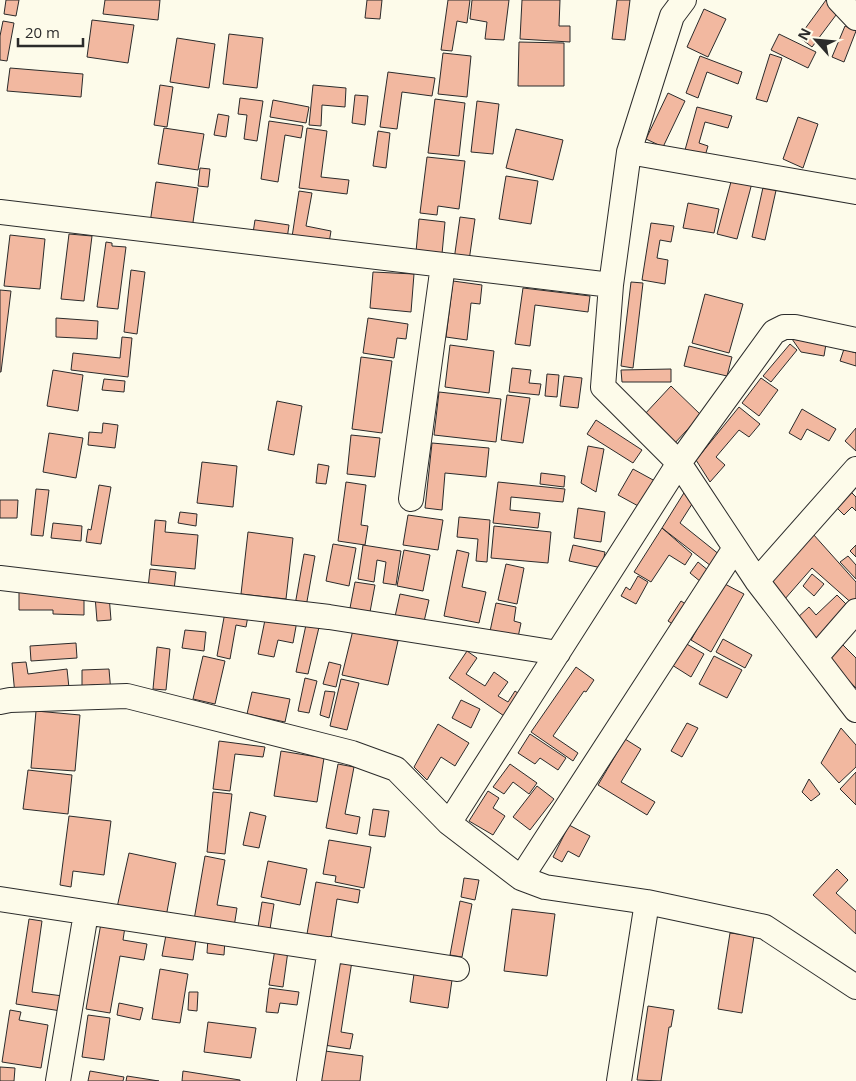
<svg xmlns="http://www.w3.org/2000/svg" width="856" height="1081" viewBox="0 0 856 1081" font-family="'Open Sans',sans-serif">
  <rect width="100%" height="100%" fill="#fdfbea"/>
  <path fill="#f2b8a0" stroke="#2b2b2b" d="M6,0h13l-3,16 -12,-2z
    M105,0h55l-2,20 -55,-6z
    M367,0h15l-2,19 -15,-1z
    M448,0h22l-3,23 -10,-2 -5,30 -11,-1z
    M472,0h37l-5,40 -19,-1 2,-17 -17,-3z
    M522,0h38l-1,26h11v16l-50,-3z
    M617,0h13l-5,40 -13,-1z
    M826,0l13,11 -27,36 -13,-10z
    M704,9l22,10 -18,38 -21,-10z
    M92,20l42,5 -6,38 -41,-6z
    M3,21l11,2 -7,38 -7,-1v-24z
    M845,26l11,5 -12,31 -12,-5z
    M229,34l34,4 -6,50 -34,-4z
    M779,34l37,18 -8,16 -37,-18z
    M177,38l38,6 -6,44 -39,-6z
    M519,42l45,1v43h-46z
    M443,53l28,3 -4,41 -29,-3z
    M770,54l12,4 -15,44 -11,-3z
    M700,56l42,16 -4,12 -31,-12 -9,26 -12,-5z
    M10,68l73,6 -2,23 -74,-6z
    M388,72l47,6 -3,18 -30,-4 -5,37 -17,-2z
    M160,85l13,2 -6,40 -13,-2z
    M313,85l33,3 -1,19 -23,-2 -1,21 -12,-1z
    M668,93l17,8 -22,46 -17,-8z
    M355,95l13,1 -3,29 -13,-2z
    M240,98l23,3 -6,40 -13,-2 3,-24 -9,-1z
    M435,99l30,4 -6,53 -31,-3z
    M273,100l36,7 -3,16 -36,-6z
    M477,101l22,3 -6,50 -22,-2z
    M697,107l35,9 -4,12 -23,-6 -6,21 9,3 -3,10 -20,-6z
    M218,114l11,2 -3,21 -12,-2z
    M798,117l20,7 -15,44 -20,-9z
    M269,121l34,5 -2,12 -16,-3 -7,47 -17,-3z
    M164,128l40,6 -6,36 -40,-6z
    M307,128l20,3 -6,46 28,3 -2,14 -48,-6z
    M516,129l47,11 -10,40 -47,-12z
    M378,131l12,2 -4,35 -13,-2z
    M427,157l38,4 -6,48 -21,-3 -1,9 -17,-2z
    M200,168l10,1 -2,18 -10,-1z
    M506,176l32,5 -7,43 -32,-5z
    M732,178l20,5 -15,56 -20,-5z
    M156,182l42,6 -6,41 -42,-6z
    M764,183l13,3 -12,54 -13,-3z
    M299,191l13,2 -6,33 25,5 -2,12 -37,-6z
    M688,203l31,6 -5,24 -31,-5z
    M460,217l15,2 -6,42 -15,-1z
    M419,219l26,3 -3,32 -26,-2z
    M255,220l34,5 -2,14 -34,-6z
    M651,223l23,3 -3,16 -11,-2 -3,18 11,2 -3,24 -23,-4z
    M69,234l23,2 -8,65 -23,-2z
    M10,235l35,4 -5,50 -36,-3z
    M106,242l6,1v3l14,1 -8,62 -21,-2z
    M131,270l14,2 -8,62 -13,-2z
    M373,272l41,2 -3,38 -41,-4z
    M453,281l29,4 -2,19 -9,-1 -4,37 -21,-3z
    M631,282l12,1 -10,85 -12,-2z
    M523,288l67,8 -2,16 -53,-7 -5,41 -15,-2z
    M0,290l11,1 -10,81h-1z
    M705,294l38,10 -14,49 -37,-10z
    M56,318l42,3 -1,18 -41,-2z
    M368,318l40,6 -2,15 -9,-1 -3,20 -31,-5z
    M122,337l10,1 -4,39 -57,-7 2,-17 47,5z
    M792,339l34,5 -2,12 -23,-4z
    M790,344l7,6 -26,32 -8,-6z
    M450,345l44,6 -5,42 -44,-6z
    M689,346l43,11 -5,19 -43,-10z
    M844,349l12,4v13l-16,-5z
    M361,357l31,4 -10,72 -30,-4z
    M512,368l19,2 -2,13 12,1 -2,11 -30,-3z
    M671,369v13h-49l-1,-12z
    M53,370l30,5 -5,36 -31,-5z
    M547,374l12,1 -2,22 -12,-1z
    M564,376l18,2 -4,30 -18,-2z
    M761,378l17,12 -19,26 -17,-13z
    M104,379l21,2 -1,11 -22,-2z
    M671,386l30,29 -28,30 -30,-29z
    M439,392l62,7 -5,43 -62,-7z
    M507,395l23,3 -7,45 -22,-3z
    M277,401l25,5 -8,49 -26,-5z
    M739,407l21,17 -11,13 -10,-7 -23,27 9,8 -15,17 -14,-22z
    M802,409l34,20 -7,12 -22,-12 -6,11 -12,-7z
    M596,420l46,30 -9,13 -46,-29z
    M103,423l15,2 -3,23 -27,-3 1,-13 13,1z
    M856,428v23l-11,-10z
    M49,433l34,5 -7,40 -33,-6z
    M351,435l29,3 -5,39 -28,-3z
    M432,443l57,5 -3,29 -41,-4 -3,37 -17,-2z
    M588,446l16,3 -8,43 -15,-9z
    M202,462l35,4 -4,41 -36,-4z
    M318,464l11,2 -3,18 -10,-1z
    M633,469l22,12 -15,26 -22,-12z
    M541,473l24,3 -1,11 -24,-3z
    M346,482l20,3 -5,40 7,1 -3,19 -27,-4z
    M498,482l67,7 -2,13 -52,-5 -1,13 30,3 -2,15 -45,-5z
    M99,485l12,2 -10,57 -15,-2 2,-13 3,1z
    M687,488l7,13 -14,22 40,32 -9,11 -49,-38z
    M36,489l13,1 -6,46 -12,-1z
    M851,492l5,5v14l-4,-4 -8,8 -8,-8z
    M0,500h18l-1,18h-17z
    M578,508l27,4 -4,30 -27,-4z
    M180,512l17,2 -1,12 -18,-3z
    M408,515l35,5 -5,30 -35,-5z
    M459,517l31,3 -3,42 -11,-1 2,-22 -21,-2z
    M155,520l11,1 -1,11 33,3 -3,34 -44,-4z
    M53,523l29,3 -1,15 -30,-3z
    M494,526l57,6 -3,31 -57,-5z
    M662,528l30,26 -7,11 -16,-10 -18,27 -17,-10z
    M248,532l45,6 -7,61 -45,-5z
    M813,534l43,48v22l-1,2 -43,-38 -28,32 -16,-14z
    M333,544l23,4 -7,38 -23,-5z
    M363,545l38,6 -5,34 -13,-2 3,-21 -9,-2 -3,22 -16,-3z
    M573,545l32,7 -3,16 -33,-7z
    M856,545v12l-6,-6z
    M404,550l26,5 -7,36 -26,-5z
    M457,550l12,3 -7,34 24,5 -7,31 -35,-7z
    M304,554l11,2 -9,51 -11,-2z
    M848,556l8,9v14l-16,-17z
    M698,562l11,9 -8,11 -11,-9z
    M506,564l18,4 -7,36 -19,-4z
    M150,569l26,3 -2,18 -26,-2z
    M812,574l12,10 -10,12 -11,-10z
    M638,576l10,6 -12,22 -15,-8 5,-9 4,3z
    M355,582l20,3 -5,27 -20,-4z
    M723,583l21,11 -33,58 -20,-12z
    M19,591l65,1v23l-31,-1v-4h-34z
    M400,594l29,6 -6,26 -29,-5z
    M109,595l2,25 -14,1 -2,-25z
    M837,595l12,12 -33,32 -20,-20 13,-12 7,8z
    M681,601l9,6 -13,20 -9,-6z
    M496,603l20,4 -2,14 7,2 -4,19 -28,-6z
    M225,612l23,4 -2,11 -10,-2 -6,34 -13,-3z
    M266,615l31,6 -4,22 -15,-3 -4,17 -16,-3z
    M307,620l13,3 -12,51 -12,-2z
    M185,630l21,2 -2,19 -22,-3z
    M353,630l45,11 -10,44 -46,-10z
    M723,639l29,16 -7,13 -29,-16z
    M76,643l1,15 -46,3 -1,-15z
    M685,643l19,11 -13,23 -19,-12z
    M843,645l13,13v30l-28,-29z
    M157,647l13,2 -4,41 -13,-1z
    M467,651l10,7 -11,16 19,12 9,-14 14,10 -10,14 10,6 7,-11 7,5 -15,22 -58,-40z
    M203,656l22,5 -10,43 -22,-5z
    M714,656l28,14 -15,28 -28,-14z
    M26,662l2,12 39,-5 2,19 -54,7 -3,-32z
    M329,662l12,3 -5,22 -13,-3z
    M576,667l18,13 -8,12 -2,-1 -31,45 25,17 -5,8 -42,-29z
    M109,669l2,24 -16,1v-9l-13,1v-16z
    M305,678l12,3 -8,32 -11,-2z
    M341,679l18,4 -12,47 -17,-4z
    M325,691l10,1 -6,26 -9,-3z
    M252,692l38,7 -5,23 -38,-8z
    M461,700l19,9 -9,19 -19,-10z
    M36,711l44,4 -5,56 -44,-3z
    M687,723l11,5 -16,29 -11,-6z
    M438,724l31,19 -14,23 -14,-9 -14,23 -13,-13z
    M841,728l15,17v22l-17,16 -18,-20z
    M530,734l36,24 -8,12 -18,-12 -5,6 -17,-11z
    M625,739l16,10 -20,33 34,20 -8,13 -49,-30z
    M219,741l46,6 -2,10 -28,-3 -5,37 -17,-2z
    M281,751l43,7 -7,44 -43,-6z
    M338,764l16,3 -9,47 15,3 -3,17 -31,-6z
    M510,764l27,19 -8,11 -16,-12 -9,12 -11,-7z
    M28,770l44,5 -4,39 -45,-5z
    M856,772v33l-16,-16z
    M809,779l11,15 -9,7 -9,-9z
    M537,786l17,13 -24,31 -17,-13z
    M488,791l11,7 -6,10 12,8 -12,19 -24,-14z
    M213,792l19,2 -7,60 -18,-2z
    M373,809l16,2 -4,26 -16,-2z
    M250,812l16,4 -7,32 -16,-3z
    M69,816l42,5 -7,54 -31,-4 -2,16 -11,-2z
    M569,825l21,11 -11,21 -11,-6 -6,11 -9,-5z
    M329,840l42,7 -7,41 -29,-6 1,-6 -13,-2z
    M129,853l47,10 -10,54 -50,-5z
    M205,856l20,4 -8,45 20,3 -3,19 -40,-7z
    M268,861l39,8 -7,36 -39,-8z
    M837,869l11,11 -12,13 20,18v23l-43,-39z
    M464,878l15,2 -4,20 -14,-3z
    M316,882l44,8 -2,13 -21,-4 -6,39 -24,-4z
    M460,901l12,3 -10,53 -12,-2z
    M262,902l12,2 -4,25 -12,-2z
    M512,909l43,5 -8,62 -43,-5z
    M29,919l13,2 -10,71 31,4 -2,15 -45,-7z
    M101,923l24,4 -2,13 24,4 -3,16 -24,-4 -10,57 -24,-4z
    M730,933l24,3 -12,77 -24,-4z
    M166,935l30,5 -3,20 -31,-4z
    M208,938l17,2 -1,15 -17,-2z
    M275,949l13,2 -5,36 -14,-2z
    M337,959l15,2 -11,71 12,2 -3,15 -26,-4z
    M160,969l28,5 -8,49 -28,-4z
    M414,974l38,6 -4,28 -38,-6z
    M269,988l30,4 -2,13 -17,-2 -2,10 -12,-1z
    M189,992h9l-1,19 -9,-1z
    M119,1003l24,5 -3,12 -23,-5z
    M648,1006l26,4 -3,17h-2l-8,54 -24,-1z
    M10,1010l11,2 -2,8 29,5 -7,43 -39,-6z
    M88,1015l22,3 -6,42 -22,-3z
    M208,1022l48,6 -5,30 -47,-6z
    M325,1051l38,5 -3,25h-39z
    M0,1067l15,1 -1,13h-14z
    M90,1071l34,6 -1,4h-35z
    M183,1071l57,9v1h-58z
    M127,1076l32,5h-33z"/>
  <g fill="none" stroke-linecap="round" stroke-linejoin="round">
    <g stroke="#2b2b2b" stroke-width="26">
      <path id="minor" d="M684,0l-12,16 -43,136 -18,133 -8,102 76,76 78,118 99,129
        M839,0l17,18
        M629,152l227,40
        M0,212l611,73
        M411,499l32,-234
        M0,578l329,39 229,36
        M757,581l99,-112
        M816,657l40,-46
        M0,702l10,-2 117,-4 225,57 44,16 53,54 72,55 24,9 102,15 118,25 91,60
        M449,823l230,-360 95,-131 10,-5h11l61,13
        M521,878l214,-330
        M0,899l457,70
        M58,1081l28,-168
        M309,1081l21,-132
        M619,1081l28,-179"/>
    </g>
    <use href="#minor" stroke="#fdfbea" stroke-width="24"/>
  </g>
  <g transform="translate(816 40) rotate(297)" stroke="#fdfbea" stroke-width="4" paint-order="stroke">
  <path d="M0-4L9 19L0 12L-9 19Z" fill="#2b2b2b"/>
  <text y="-8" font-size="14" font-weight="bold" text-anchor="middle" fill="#2b2b2b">N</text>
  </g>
  <path d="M18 38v8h65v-8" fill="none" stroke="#2b2b2b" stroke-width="2.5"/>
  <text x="25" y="38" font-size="15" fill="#2b2b2b" stroke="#fdfbea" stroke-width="4" paint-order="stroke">20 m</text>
</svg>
